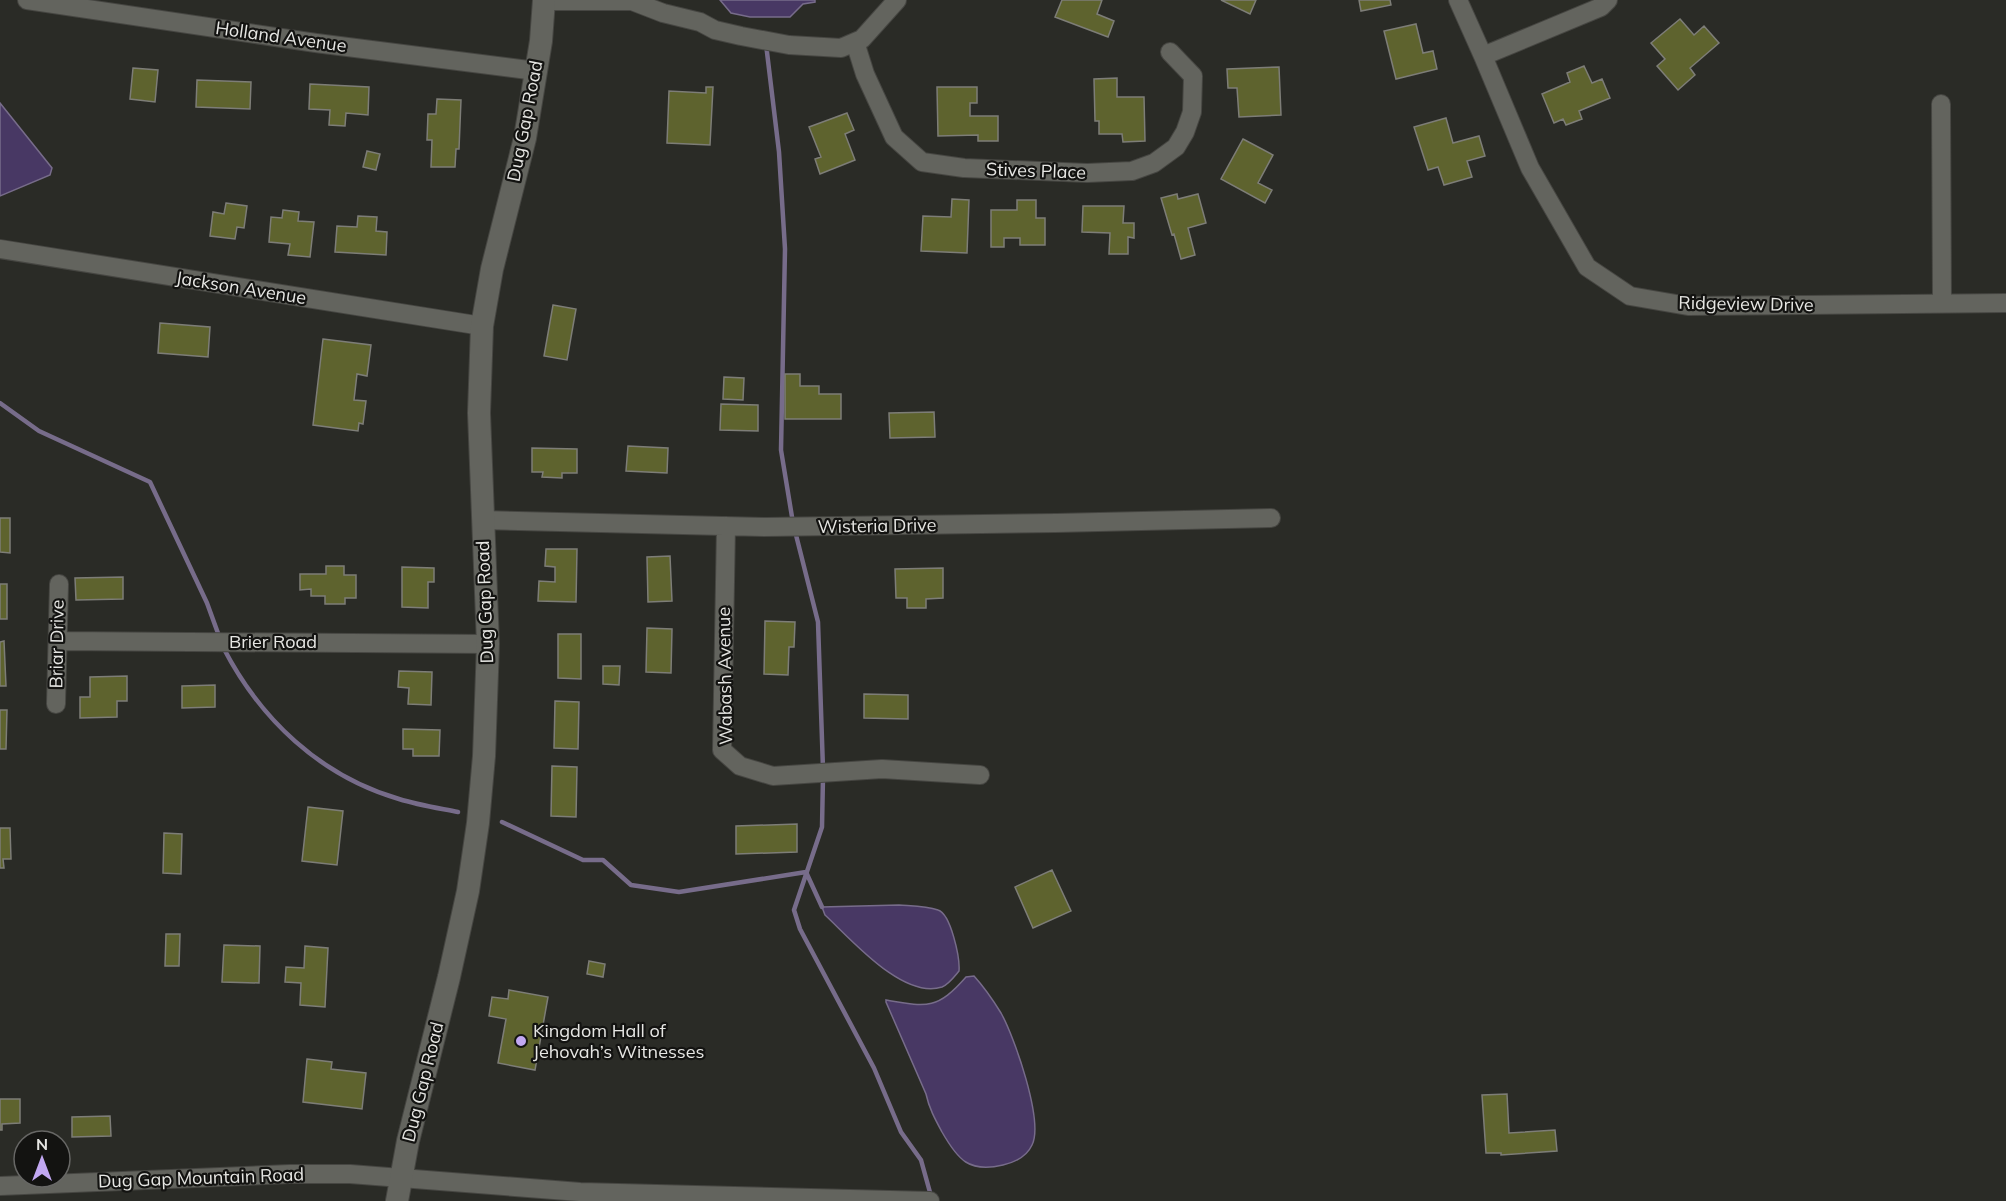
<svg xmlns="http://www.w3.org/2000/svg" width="2006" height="1201" viewBox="0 0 2006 1201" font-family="Mulish,sans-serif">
  <rect width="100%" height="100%" fill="#2a2b26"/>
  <path fill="#483864" stroke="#776c8a" stroke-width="1.5" d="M720,0h95v2l-12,2 -13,13h-40l-19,-4z
    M0,103l52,65 -2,7 -50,21z
    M899,905c12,1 27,1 39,5 13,4 22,48 21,61 -5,6 -10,13 -17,16 -39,13 -91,-48 -117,-72l-3,-8z
    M974,976c10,11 19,24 27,37 13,23 43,108 31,132 -5,11 -16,17 -29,20 -34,8 -45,-5 -61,-33 -7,-13 -13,-24 -16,-38l-40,-92v-2c41,7 51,10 80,-23z"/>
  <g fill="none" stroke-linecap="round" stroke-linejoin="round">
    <path stroke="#776c8a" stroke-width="4.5" d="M766,44l13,108 6,97 -4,201 12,73
      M0,403l39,28 111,51 57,121 12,33
      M795,531l23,91 5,147
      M223,647c37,72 97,129 176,152 19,6 39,9 59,13
      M823,777l-1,50 -28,83 6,19 74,139 27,64 20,28 10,36
      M502,822l81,38h20l28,25 48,7 127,-20
      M806,872l16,35"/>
  </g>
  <path fill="#5e632e" stroke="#7d7d77" stroke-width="1.5" d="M1062,0h40l-5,14 17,7 -6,16 -53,-20z
    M1221,0h35l-6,14z
    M1359,0h31l1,5 -30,6z
    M1680,19l14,16 10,-9 15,17 -29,25 5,7 -17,15 -21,-24 8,-7 -14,-16z
    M1416,24l7,29 10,-2 4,18 -41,10 -12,-48z
    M1584,66l8,17 10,-4 8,19 -31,13 3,8 -16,6 -3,-6 -9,4 -12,-29 28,-12 -3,-9z
    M1279,67l2,48 -42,2 -2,-29h-9l-1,-19z
    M133,68l25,2 -3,32 -25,-3z
    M1117,78v19h27l1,44 -22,1 -1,-8h-23v-13h-4l-1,-42z
    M197,80l54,2 -1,27 -54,-2z
    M310,84l59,3 -1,28 -22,-2 -1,13 -16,-1 1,-15 -21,-1z
    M706,87h7l-3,58 -43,-2 2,-52 37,2z
    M937,87h40v16h-7v13h28v25h-20v-6l-40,1z
    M437,99l24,1 -2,49h-3l-1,18h-24l1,-27h-5l1,-26h8z
    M847,113l7,17 -9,4 10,26 -35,14 -5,-15 6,-2 -12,-30z
    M1446,118l7,25 26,-7 6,20 -18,5 5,16 -28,8 -6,-18 -10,3 -14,-43z
    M1243,139l30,16 -15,28 14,7 -7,13 -44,-24z
    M367,151l13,3 -4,16 -13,-3z
    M1177,194l1,5 20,-5 8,29 -18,5 7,27 -14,4 -7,-25 -2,1 -11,-37z
    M952,199l17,1 -2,53 -46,-2 2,-35 28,1z
    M1017,200h19v18h9v27h-25v-7h-16v9h-13v-37h26z
    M226,203l21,3 -3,22 -7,-1 -2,12 -25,-3 3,-24 11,2z
    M1083,206h41l-1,17h11v15l-6,-1v17h-19l1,-21 -28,-1z
    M283,210l16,2 -1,9 16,1 -4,35 -22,-2 2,-11 -21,-2 2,-25 11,1z
    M358,216l19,1 -1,14 11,1 -1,23 -51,-3 2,-26 20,1z
    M553,305l23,4 -9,51 -23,-4z
    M160,323l50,4 -2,30 -50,-4z
    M323,339l48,6 -4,31 -10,-2 -3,26 12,1 -3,23 -4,-1 -1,8 -45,-6z
    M785,374h15v12h19v8h22v25h-56z
    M724,377l20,1 -1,22 -20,-1z
    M721,404l37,1v26l-38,-1z
    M934,412l1,25 -45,1 -1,-25z
    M628,446l40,2 -1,25 -41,-2z
    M532,448l45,1v24h-15v5l-20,-1 1,-5h-11z
    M0,518h10v35l-10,-1z
    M546,549h31l-1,53 -38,-1 1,-20 16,1v-15l-10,-1z
    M670,556l2,45 -24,1 -1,-45z
    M326,566h18v9h12v23h-11v6h-20v-8h-14v-7l-11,1v-16h26z
    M402,567l32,1v14h-6v26l-26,-1z
    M943,568v30l-17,1v9h-19v-10h-11l-1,-29z
    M123,577v22l-47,1 -1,-22z
    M0,584h7v35h-7z
    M765,621l30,1 -1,25h-5l-1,28 -24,-1z
    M647,628l25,1 -1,44 -25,-1z
    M558,634h23v45l-23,-1z
    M4,641l2,45h-6v-44z
    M603,666h17l-1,19 -16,-1z
    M399,671l33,1 -1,33 -23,-1 1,-16 -11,-1z
    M127,676v25h-10v16l-37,1v-21h10v-20z
    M215,685v22l-33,1v-22z
    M864,694l44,1v24l-44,-1z
    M555,701l24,1 -1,47 -24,-1z
    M0,710h7l-1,39h-6z
    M403,729l37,1 -1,26h-26v-7h-10z
    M552,766l25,1 -1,50 -25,-1z
    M308,807l35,4 -6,54 -35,-4z
    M797,824v28l-61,2v-28z
    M0,828h10l1,31h-8l1,9h-4z
    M164,833l18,1 -1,40 -18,-1z
    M1052,870l19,41 -38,17 -18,-41z
    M166,934h14l-1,32h-14z
    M224,945l36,1 -1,37 -37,-1z
    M305,946l23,2 -3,59 -25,-2 1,-22 -16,-1 1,-15 18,1z
    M589,961l16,3 -2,13 -16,-3z
    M509,990l39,7 -13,73 -37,-7 8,-44 -17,-3 3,-19 16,2z
    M307,1059l25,3 -1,7 35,4 -4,36 -59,-7z
    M1507,1094l2,39 46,-3 2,21 -56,4v-2h-15l-4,-58z
    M0,1099h20v24l-18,1v6h-2z
    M110,1116l1,20 -39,1v-20z"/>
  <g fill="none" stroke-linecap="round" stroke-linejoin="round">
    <g stroke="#464642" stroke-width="20">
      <path id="minor" d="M27,0l289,43 220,28
        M1458,0l25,56 118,-49 7,-7
        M544,1h88l31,12 37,9 15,8 26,6 48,9 52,3 21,-9 35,-39
        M855,42l10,32 29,63 28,25 42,6 123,5 45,-2 22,-8 22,-16 9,-15 7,-20 1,-36 -23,-24
        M1483,56l47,112 57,99 43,29 58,10 318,-3
        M1941,104l1,199
        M0,249l482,77
        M482,520l283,7 291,-4 215,-5
        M726,526l-4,224 18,16 33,10 109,-7 98,6
        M58,641l430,3
        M56,704l3,-120
        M0,1186l290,-12h60l230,18 350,9"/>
    </g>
    <g stroke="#464642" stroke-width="24">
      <path id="tertiary" d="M397,1201l11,-60 41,-164 19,-86 10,-68 6,-67 4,-112 -9,-231 3,-87 10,-57 33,-131 16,-97 3,-41"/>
    </g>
    <use href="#minor" stroke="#63645e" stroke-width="18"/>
    <use href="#tertiary" stroke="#63645e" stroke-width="22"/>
  </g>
  <circle fill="#c2a8f2" stroke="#131311" stroke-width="2" cx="521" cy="1041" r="6"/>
  <g text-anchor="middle" stroke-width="4.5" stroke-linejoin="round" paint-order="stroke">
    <g font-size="18" fill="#e6e6e3" stroke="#131311">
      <text transform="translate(281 37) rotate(8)" y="6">Holland Avenue</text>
      <text transform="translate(525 121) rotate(-79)" y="6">Dug Gap Road</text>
      <text transform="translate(1036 171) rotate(2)" y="6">Stives Place</text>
      <text transform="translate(241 288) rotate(9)" y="6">Jackson Avenue</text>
      <text transform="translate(1746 304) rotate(1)" y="6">Ridgeview Drive</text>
      <text transform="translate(877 526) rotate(-1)" y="6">Wisteria Drive</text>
      <text transform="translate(485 602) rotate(-92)" y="6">Dug Gap Road</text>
      <text x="273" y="648">Brier Road</text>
      <text transform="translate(57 644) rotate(-89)" y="6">Briar Drive</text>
      <text transform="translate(725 676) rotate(-91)" y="6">Wabash Avenue</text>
      <text transform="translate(423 1082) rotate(-76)" y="6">Dug Gap Road</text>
      <text transform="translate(201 1178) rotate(-2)" y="6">Dug Gap Mountain Road</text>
    </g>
    <g font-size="18" fill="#e6e6e3" stroke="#131311" text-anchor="start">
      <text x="533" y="1037">Kingdom Hall of<tspan x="533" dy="21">Jehovah’s Witnesses</tspan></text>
    </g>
  </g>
  <g transform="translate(42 1159)"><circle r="28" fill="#131311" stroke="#676765" stroke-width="1.5"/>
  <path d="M0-4.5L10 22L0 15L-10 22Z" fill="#c2a8f2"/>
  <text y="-9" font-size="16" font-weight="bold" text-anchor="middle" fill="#e6e6e3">N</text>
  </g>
</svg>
